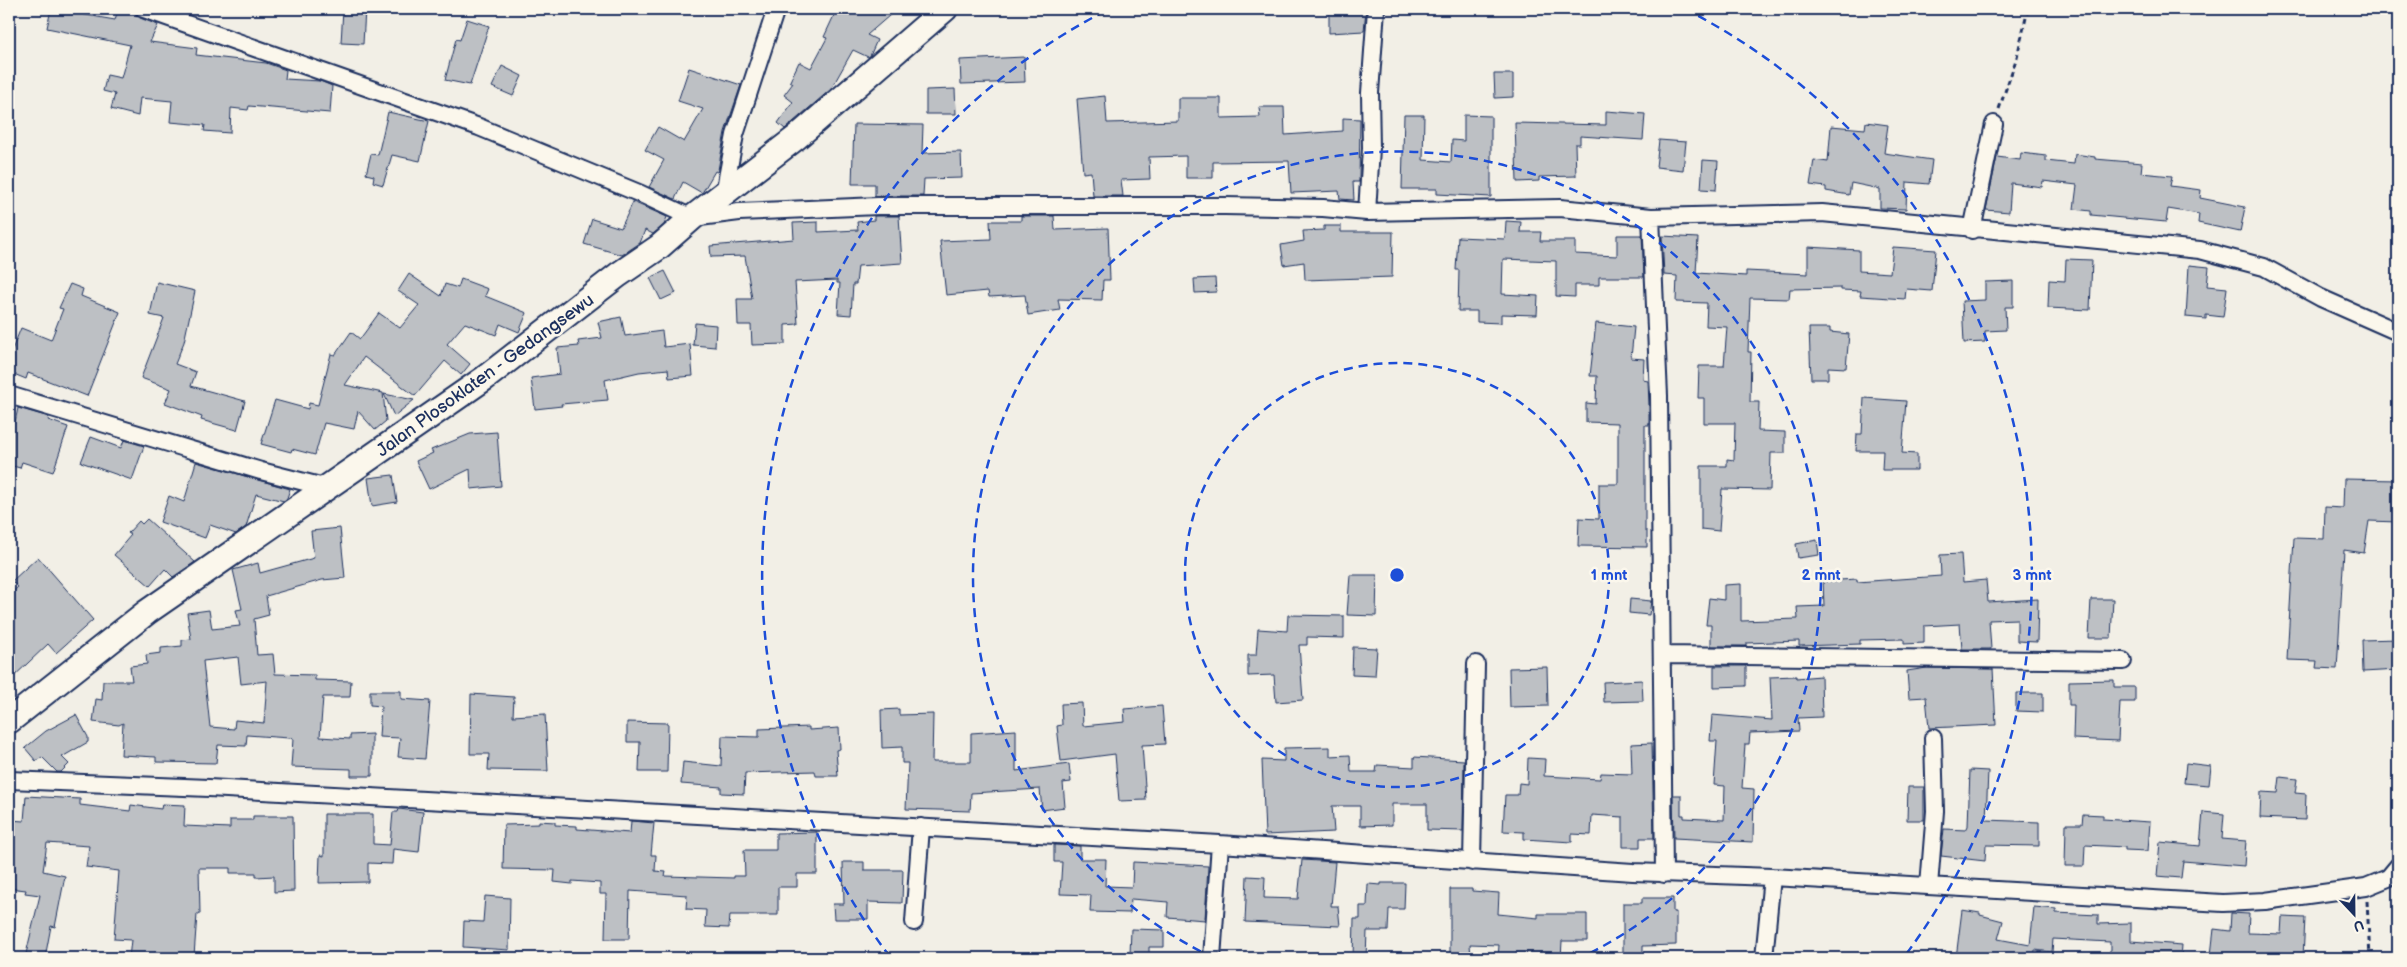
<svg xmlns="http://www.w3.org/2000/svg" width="2407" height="967" viewBox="0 0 2407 967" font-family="'Balsamiq Sans',sans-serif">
  <rect width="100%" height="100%" fill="#f2efe6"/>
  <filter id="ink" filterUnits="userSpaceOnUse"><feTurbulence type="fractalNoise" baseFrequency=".02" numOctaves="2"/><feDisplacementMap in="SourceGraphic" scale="10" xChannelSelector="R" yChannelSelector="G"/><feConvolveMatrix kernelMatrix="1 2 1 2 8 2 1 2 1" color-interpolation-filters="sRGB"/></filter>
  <g filter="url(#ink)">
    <path fill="#bdc0c4" stroke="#1b2f5e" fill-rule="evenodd" d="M51,9l64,11 3,-11h16l2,6 4,3 18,7 -8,17 47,6 -1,7 70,8 20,7 -1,9 35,2 12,5 -2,27 -81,-7 -1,4 -17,-2 -1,25 -26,-2 1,-6 -35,-3 2,-21 -32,-3 -2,18 -27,-7 4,-15 -12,-3 4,-16 14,3 9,-33 -83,-17z
      M343,9h22l-2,35 -22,-1z
      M837,9h60l-30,26 10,5 -7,16 -2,1 -15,-7 -22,39 -46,40 -7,-6 15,-21 -9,-7 9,-12 -3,-2 9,-19 12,6 16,-30 -3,-1z
      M1329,9h37l-2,22 -35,2z
      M467,19l22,7 -19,59 -25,-5 11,-41 4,1z
      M1024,57l1,25 -64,2 -1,-24z
      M502,66l20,10 -9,20 -21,-9z
      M689,68l52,17 -16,47 -7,38 -1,2 -2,-1 -13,22 -19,-11 -8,17 -26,-12 15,-27 -19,-10 13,-23 26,15 19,-33 -25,-8z
      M1494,74h19v23l-18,1z
      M955,89l1,25h-30v-24z
      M1105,96l2,27 71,-2v-23h43v20l39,-1 -1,-10h25l1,28 58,-4v-13l17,1 -1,63h-6l1,18 -14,-1 -1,-8 -48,2 -2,-32 -76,1v16h-27v-22l-37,1 1,22 -29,1 2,16h-30l-2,-24 -8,1 -6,-74z
      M1606,111l39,3 -2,26 -63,-4v8h-5l1,32 -37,1v4l-22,1 -2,-59 91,2z
      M388,112l41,9 -9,40 -28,-6 -9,30 -10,-3 1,-6 -8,-2 5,-20 7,1z
      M1404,115h20l-1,45 28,2 1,-22 12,1v-26l27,1v81l-54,-3v-5h-35z
      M1866,122l22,3 -4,28 48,7 -3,24 -22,-2 -1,27 -26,-1v-19l-29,-6 -2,12 -23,-4v-4l-16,-2 4,-25 14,2 3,-36 34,3z
      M854,124l69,1 -1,28 39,-1 1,26 -38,1 -1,17h-48v-12h-23z
      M1659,140l27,2 -3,28 -27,-3z
      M2021,153l25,3v5l28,3 1,-10 20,3v2l47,4 -1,10 31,3 -2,10 31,4 -1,8 45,9 -5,25 -42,-9 1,-9 -31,-5 -2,13 -75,-7v-4l-17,-2 3,-24 -34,-4 -1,6 -31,-4 -2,29 -23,-2 11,-53 23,3z
      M1703,160l15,1 -2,29 -15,-1z
      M633,202l34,15 -3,8 -11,9 -8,-4 -5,13 -18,12 -38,-11 8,-25 29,9z
      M874,216h25l3,47 -44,3 -2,18h-3l-2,31 -13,-1 2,-31h-3v-3l-42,2 3,42 -13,1v19l-33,1 -1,-20h-13l-1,-26h15l-7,-43 -34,1 -1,-11 84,-7 -1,-16 25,-1v10l40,-2 -1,-8 17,-2z
      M1021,216h33l1,14 53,-2 2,52h-7l-1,20 -44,-1 2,11 -32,5 -3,-20 -36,2 -1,-6 -42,4 -6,-54 51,-2 -1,-18h31z
      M1506,221l15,1 -1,10h21l-1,9h35v13l42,2v-21h25l2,42h-45v8h-24v12l-19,-1v-35l-53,-2 -1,35 36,2 -1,19 -36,-1v9l-24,-1v-11h-19l1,-41h-3l2,-33 47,2z
      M1324,226h17v6h52l-1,45 -87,3 -1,-18 -20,3 -3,-20 23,-4 -1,-10 21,-1z
      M1662,236l36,2 -2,35 50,3v-5l62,3v-27l51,3v21l31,2 3,-26 43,3 -4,41 -26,-2 -1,10 -45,-3 1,-5 -20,-1v-2l-51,1 -1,10 -39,-1 -2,54h3l-1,50h9l-1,29 27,1v21h-14l-1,37 -48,-1 -3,42 -18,-2v-63h26v-7l7,1 1,-37h-31v-25h-6l1,-32h25l3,-39 -21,-1 1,-23 -31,-1 1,-26 -13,-1z
      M2066,259l26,1 -2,50 -42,-2 1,-28 16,1z
      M2189,265l20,2 -2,19 20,2 -4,29 -17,-2v4l-20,-2z
      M665,271l11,22 -15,7 -11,-22z
      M409,274l32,22 4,-12 13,4 3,-9 27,10 -3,7 42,17 -8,19 -19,-8 -4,11 -31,-12 -18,21 23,20 -9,11 -16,-14 -30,35 -51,-39 -19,28 38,8 3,28 -11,9 -17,-19 -4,18 -30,-6 -9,32 -23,-6 -1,3 -30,-8 14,-44 33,9 1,-6 9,2 13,-51 4,1 16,-23 9,7 19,-26 21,15 19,-23 -21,-14z
      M1215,278l1,14 -21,1 -1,-14z
      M2013,281v26h-8l1,23 -21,1v11l-21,1 -2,-42 23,-1v-18z
      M157,282l38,9 -11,51 -9,22 21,8 -5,14 54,15 -8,29 -36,-10 1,-3 -37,-14 6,-14 -30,-11 23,-60 -14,-3z
      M70,284l13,5 -2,7 39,16 -33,84 -59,-23 -2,6 -17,-7v-15l12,-29 30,12 12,-31 -4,-1z
      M621,317l4,19 37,-5 2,16 26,-3 3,32 -24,2 -1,-9 -29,3 -34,8 3,20 -47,4 1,2 -27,3 -4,-31 29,-4 -3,-26 22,-2 -1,-5 24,-3 -4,-16z
      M695,323l21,2 -1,22 -22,-2z
      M1596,323l38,4 -3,31 13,1 -1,21 5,1 1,25v19h-4v106h2v16l-69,-1 1,-28 20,1v-35h19v-61l-32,-1v-19l10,1 1,-28h-7z
      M1809,328h21v4l19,2 -3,34 -18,-1v12h-17z
      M384,394l30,6 -20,16z
      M1864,398l42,3 -4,52 15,1v16h-35l1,-19h-27l1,-17h5z
      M18,408l31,9 -1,3 20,7 -15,45 -31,-10 -2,6 -11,-3v-45l6,2z
      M497,432l4,54 -30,3 -1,-20 -41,20 -13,-28 17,-8 -2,-3 39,-16z
      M91,437l30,11 3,-8 20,6 -12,34 -51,-18z
      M196,462l94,27 -3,9 -3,3 -28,-7 -10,33 -10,7 -26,-9 -5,13 -45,-16 9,-26 15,6z
      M393,475l4,27 -25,4 -4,-28z
      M2344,479l54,1v42l-29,-1 -5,32 -20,-3 -7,119 -21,-1 1,-7 -30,-1 7,-122 30,1 1,-32 18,1z
      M147,519l48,43 -22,15 -8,-8 -15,17 -36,-31 17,-20 -3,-2 11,-12 3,3z
      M340,528l5,50 -23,2 -56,16 3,19 -15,4 3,36 16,-1 2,20 40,1v5l36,1 -1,16h-27l-3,40 30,2v-4l22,-1v42h-21v-7l-60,-2 2,-28 -4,-1 -42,-3 -1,11 -28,-1 -2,18 -60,-1v-5l-35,-2 2,-32 -4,2 -26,-3 3,-23 6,1 1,-19h29l-2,-15 17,-2 -1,-9 15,-2v-5l21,-2v-6l9,-1 -4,-26 22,-3 3,19 28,-3 -4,-16 6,-1 -9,-39 25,-7 2,10 54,-15 -3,-27zM238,657l3,27 26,-3 -3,42 -29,-3 -1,9 -24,-2 -7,-66z
      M1817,540l2,15 -21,3 -2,-14z
      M1961,554l2,28 23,-2 2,22 50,-3 -1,43 -20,-1v-22l-28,1 2,29h-29l-2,-25 -36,2v17l-20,1v-5l-44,1v4l-61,2v-5l-52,2v3h-36v-21h-5l3,-27 15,2v-15l17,-1v37l57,-2 -1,-12 27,-1 -1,-25 34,-2v3l84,-6 -1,-21z
      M38,557l55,63 -37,33 -8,-9 -39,37v-86l9,-8 -6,-6z
      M1350,575h27l-1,41 -29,-1z
      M1630,599l21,2 -2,14 -20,-2z
      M2091,599h22l-2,39h-22z
      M1288,615l56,1v22l-37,-1v8h-8l4,55 -27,2 -2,-27 -26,1v-21h8l2,-26 29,2z
      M2398,639v31l-35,2 -1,-32z
      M1353,647l24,1 -2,28 -23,-1z
      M1714,666h32v20l-32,1z
      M1547,667l1,39 -38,1 -1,-39z
      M1927,668l66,1 3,56 -67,3 -3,-31 -17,1 -2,-27z
      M1796,676v2l25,-2 1,41 -24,1 1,13 -49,2 -1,11h-4l-3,44 12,1 -1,53 -79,-4 -1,-43h8v20h3v3l40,2 1,-34 -11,-1 3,-44h-7l2,-26 60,5 -2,-43z
      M1642,680l1,21 -39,1 -1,-20z
      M2114,680v7h21v15h-15l-2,39 -45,-2 1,-34h-5v-24z
      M370,691h31v8l29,2 -5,58 -27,-2 2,-19 -21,-1 2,-31 -11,-1z
      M2016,693h27v19l-27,-1z
      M471,694l43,3 -1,19 32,-2 3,57 -60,-1 1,-16h-19z
      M1082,703l1,23 42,-4 -1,-13 38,-3 3,38 -23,1 4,55 -27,1 -4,-47 -54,7 -4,-35 5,-1 -1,-21z
      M899,709v6l34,-1 -1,48h39v-29l45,-3v41l53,-7 2,18 -8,1 2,24 -23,3 -2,-21 -69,4 -1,18 -64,-2 2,-46h-6v-16l-20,1 -1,-38z
      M76,715l12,22v5l-26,15 7,7 -8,8h-4l-15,-15 -6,4 -11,-13 21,-17z
      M627,722l41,1 -1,49h-28l1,-30h-13z
      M809,727v3l30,-2 1,21 -4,1 2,26h-22l-1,-5 -70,2 -1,21 -23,-1v-6l-40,-3 2,-22 38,4 1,-30 37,1v-8z
      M1652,743l2,95h-14v9h-17v-30l-31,-2 -1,20 -19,-1v8l-48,-3v-7l-21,-1 2,-36h13l1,-12 8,1 1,-26 17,1 -1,17 56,3 1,-6 31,1 -1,-30z
      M1330,747v9l20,-1 1,17h25l1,-7 37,2v-10l50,3 -1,71 -36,-1v-26h-35v21l-32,1v-20h-28l2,26 -69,3 -3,-75 22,1v-13z
      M2186,763l25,3 -2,19 -25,-2z
      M1970,770l18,1 -2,49 53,2v24l-53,-1 -1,16 -44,-5 3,-27 22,1 2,-4z
      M2280,777l17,2 -2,14 11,1 -1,26 -45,-2 1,-26 17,1z
      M1908,787h16v33h-17z
      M26,796l54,3v6l50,6 1,-6 30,4 1,-5 23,1 -1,21 46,2v-8h23v-4h40l1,75 -20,1v-16l-18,1v-4h-26v-5h-31l1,46h-3l-3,42 -40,-3 -1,5h-24l2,-18 -17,-1 5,-68 -33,-4 3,-21 -42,-3 -4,28 22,5 -10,51 -4,-1 -6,32h-20l15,-63 -15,-2 1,-3 -17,-2v-68l15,1z
      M399,809l24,3 -4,40 -26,-3 -1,15 -24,-1v19l-49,1 1,-28 4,1v-42h49v30l17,1 3,-33h5z
      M2203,812l21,2 -2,25 24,2 -2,25 -61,-5 -2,17 -24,-2 3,-34 40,4z
      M2083,814l20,1v4l47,3 -2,29 -23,-1v-3l-40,-2 -1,21h-19l1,-42h16z
      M539,821l16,1v3l22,1v3l53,4 1,-12 23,2 -3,32h5l-1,16 11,1 -1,4 69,2v-2h11l-1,-26h32v-17l41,-1v42h-20v13h-19v28h-48l-1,13 -24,-1 1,-17 -20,-1 1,-14 -57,-4 -1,48h-24l1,-45h-6v-11l-28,-2v3l-18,-2 1,-12 -52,-1 1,-44 35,-1z
      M1054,845l26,1v13h26l-1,27 27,1 1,-25 75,4 -3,54 -38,-3 1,-15 -37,-3 -1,14 -40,-1 1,-17 -31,-1 2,-32h-8z
      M1302,860l33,2 -4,44h7l2,20 -95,-4 2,-46 18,1 -1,21 34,1z
      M843,862h21v8h39l-1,33 -34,-1v17h-34l-1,-15h11z
      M1381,883h24l-1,26h-15l-1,22h-21l-1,27h-13l1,-39h6v-13h7l1,-22 13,1z
      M1450,889h22v2l27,2 -1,21 40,4v-4h49v27h-25l-1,17h-63l1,-13 -29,-1 1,14h-21z
      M485,896l25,2 -1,52 -46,-3 1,-26 19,1z
      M1642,898h31v14h3v33l-33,1v12h-20v-55h19z
      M2034,907l22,2v4l42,2v9l33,-1v18l51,4 -1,13 -50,-2v2h-21v-16l-57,-3 -1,13 -17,-2 -1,8h-78l6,-48 18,3v2l23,6 -5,18 32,6z
      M2231,913l18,1 -1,19 33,1 1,-17 23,1 -2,40 -77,-5v4l-15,-2 3,-26 16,2z
      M1131,929l33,1v17h-15v9l-19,-1z"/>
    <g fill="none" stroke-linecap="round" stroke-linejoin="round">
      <g stroke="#1b2f5e" stroke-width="20">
        <path id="minor" d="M144,9l335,118 162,67 51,24 47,-6 139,-6h347l98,2 44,4 193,-4 91,9 171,-4 378,37 64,17 57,31 77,34
          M724,194l11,-59 41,-126
          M1367,212l4,-64 -1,-55 6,-84
          M1651,217l8,179 5,478
          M1972,230l22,-106
          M9,395l252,76 67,17
          M1662,655l461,6
          M9,780l200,8 1011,56 413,28 139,5 451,26 42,-2 101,-14 22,-9 10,-12
          M1472,862l4,-198
          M1929,886l6,-75 -2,-73
          M914,922l7,-95
          M1212,958l8,-114
          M1764,958l8,-81"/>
      </g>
      <g stroke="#1b2f5e" stroke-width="28">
        <path id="secondary" d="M9,721l138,-109 338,-234 133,-103 41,-28 33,-29 105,-81 148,-128"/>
      </g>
      <path stroke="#1b2f5e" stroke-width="3" stroke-dasharray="5 4" stroke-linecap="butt" d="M1999,109l18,-52 11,-48
        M2367,901l3,57"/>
      <use href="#minor" stroke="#fbf7ec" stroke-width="16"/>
      <use href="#secondary" stroke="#fbf7ec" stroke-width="24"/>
    </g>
  </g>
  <g fill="none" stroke="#1d4ed8" stroke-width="2.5" stroke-dasharray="9 6">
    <circle cx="1397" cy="575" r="212"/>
    <path d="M1214 958A424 424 0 1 1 1580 958"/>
    <path d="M890 957A635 635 0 0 1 1109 9M1685 9A635 635 0 0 1 1904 957"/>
  </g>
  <g text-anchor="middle" stroke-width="5" stroke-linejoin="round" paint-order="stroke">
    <g font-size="18" fill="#1b2f5e" stroke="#fbf7ec">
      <text transform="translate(485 375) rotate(-36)" y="6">Jalan Plosoklaten - Gedangsewu</text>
    </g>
  </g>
  <circle cx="1397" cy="575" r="8" fill="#1d4ed8" stroke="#fbf7ec" stroke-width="2.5"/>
  <g font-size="15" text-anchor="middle" font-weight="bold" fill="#1d4ed8" stroke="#fbf7ec" stroke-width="5" stroke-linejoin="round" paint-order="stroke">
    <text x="1609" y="580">1 mnt</text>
    <text x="1821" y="580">2 mnt</text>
    <text x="2032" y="580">3 mnt</text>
  </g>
  <rect width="2407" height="967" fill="none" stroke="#fbf7ec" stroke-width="30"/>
  <rect x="15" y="15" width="2377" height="937" fill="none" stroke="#1b2f5e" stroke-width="2" filter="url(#ink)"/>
  <g transform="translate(2354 914) rotate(158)" stroke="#fbf7ec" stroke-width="4" paint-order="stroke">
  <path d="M0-4L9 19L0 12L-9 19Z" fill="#1b2f5e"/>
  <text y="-8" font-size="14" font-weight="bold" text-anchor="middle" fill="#1b2f5e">U</text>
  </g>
</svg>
